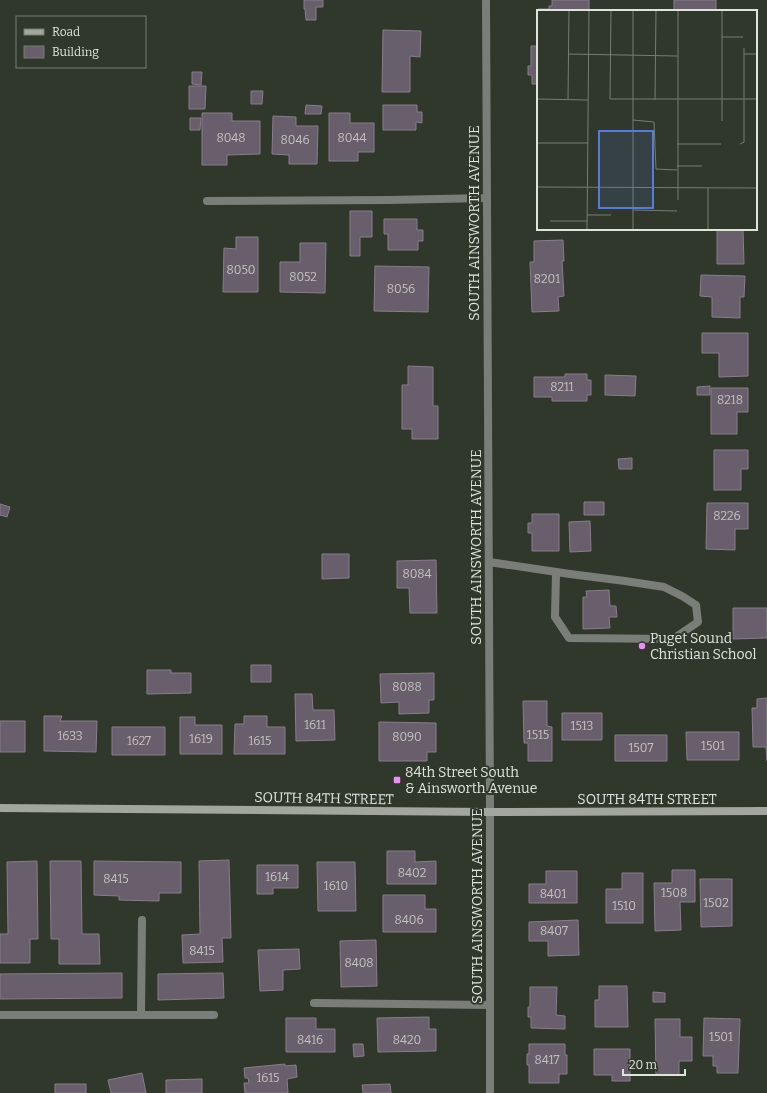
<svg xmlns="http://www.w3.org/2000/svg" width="767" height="1093" viewBox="0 0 767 1093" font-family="Bitter,serif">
  <rect width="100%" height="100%" fill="#30382c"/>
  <path fill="#695e6b" stroke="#887d8a" d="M304,0h19v7h-7v13h-10l-1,-11h-1z
    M552,0h37v11h-51v21v-23h11v-3h3z
    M674,0h42v11h-42z
    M383,30l38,1 -1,26 -10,-1v36h-28z
    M531,46h7v38h-6v-9h-4v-9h3z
    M192,72h10l-1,13 -9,-1z
    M189,86h17l-1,23h-16z
    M251,91h12l-1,13h-11z
    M306,105l16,1 -1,8h-16z
    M383,105h34v7h5v11l-6,-1v8h-33z
    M202,113h30v8h28v33l-33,1v10h-25z
    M329,113h21v10h24v29h-16v9h-29z
    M273,116l23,1v9h22l-1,38h-28v-9l-17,-1z
    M190,118h11l-1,12h-10z
    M350,211h22v26h-12v19h-10z
    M384,219h33v11h6v11h-5v9h-30v-16h-4z
    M717,229h26l1,35h-27z
    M236,237h22v55h-35l1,-44 12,1z
    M563,240l1,21h-2l2,35 -6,1 1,14 -27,1 -2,-50h4v-21z
    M300,243h26l-1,50 -45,-1v-30h20z
    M375,266l54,1 -1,45 -54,-1z
    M701,275l44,1 -1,21h-4v21l-28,-1v-20l-12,-1z
    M702,333h46v43l-29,1v-24h-17z
    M408,366l25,1v39h5v33h-26v-10h-10v-44h6z
    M565,374h22v6h4v15h-4v6h-35v-4h-18v-20h31z
    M605,375l31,1 -1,20 -30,-1z
    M710,386v9h-13v-8z
    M711,388h37v24h-11v22h-26z
    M714,450h34v19h-7v21h-27z
    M632,458v11h-13l-1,-10z
    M584,502h20v13h-20z
    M707,503h41v26h-13v21l-29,-1z
    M0,504l10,3 -3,10 -7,-2z
    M532,514h27v37h-27v-18h-4v-10h4z
    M590,521l1,30 -21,1 -1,-30z
    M322,554h27v24l-27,1z
    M436,560l1,53h-27l-1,-25h-12v-27z
    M609,590l1,16h6l1,11h-8l1,11 -27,1v-32h4l-1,-6z
    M733,608h34v30l-34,1z
    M251,665h20v17h-20z
    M147,670h24v3h20v20l-44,1z
    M434,673v27h-5v13l-30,1v-12l-18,1 -1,-29z
    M295,694h17l1,16h21l1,30 -39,1z
    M767,698v63l-1,-14h-13l-1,-39h5v-9z
    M523,701h24v25l5,1v34h-24v-18h-4z
    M562,713h40v27h-40z
    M44,716h18l-2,5h37l-1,31 -52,-1z
    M244,716h23v11h18v27h-51l1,-30h9z
    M180,717h15v8h27v29h-42z
    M0,721h25v31h-25z
    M379,722l57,1v29h-9v9h-48z
    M112,727h53v28h-53z
    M686,732h53v28h-52z
    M615,735h52v26h-52z
    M387,851h28v11l21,-1v23h-49z
    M229,860l2,78h-9l1,24 -40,1 -1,-28 18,-1 -1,-73z
    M37,861l1,78h-8v24h-30v-29h8l-1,-72z
    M50,861h31l1,73h17l1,30h-41v-25h-8z
    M94,861l87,1v31h-22v8l-40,-1v-4l-25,-1z
    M317,862h38l1,49h-38z
    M257,865h41v23h-25v6h-16z
    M672,870h23v32h-15l1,28 -26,1 -1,-48h18z
    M546,871h31v32h-48v-19h17z
    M622,873h21v50h-37v-34h16z
    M700,879h32v47l-31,1z
    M383,895h42v14h11v23h-53z
    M578,920l1,35 -31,1v-15h-19v-19z
    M376,940l1,46 -36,1 -1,-46z
    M299,949l1,20 -17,1v20l-23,1 -2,-41z
    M122,973v25l-122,1v-25z
    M223,973l1,25 -66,2v-26z
    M599,986h28l1,41h-33v-27h4z
    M530,987h27l-1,28 9,1v13l-34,-1v-11h-3v-10h2z
    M653,992l12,1v9h-12z
    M429,1017v12h7v22l-58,1 -1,-34z
    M286,1018h30v11h19v23h-49z
    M704,1018l36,1 -2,54h-21v-7h-4v-10h-10z
    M655,1019h25v18h12v24h-13v14h-23z
    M353,1044h10l1,12 -10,1z
    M529,1044h36v11h2v19h-8v9h-30v-18h-2v-11h2z
    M594,1049h36v32h-18v-6h-18z
    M285,1064v2l11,-1 1,12 -10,2 1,14h-43l-1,-10h5l-1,-5h-3l-1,-10z
    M142,1073l4,20h-35l-3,-13z
    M202,1079v14h-36v-13z
    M55,1084h31v9h-31z
    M390,1084l1,9h-28l-1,-8z"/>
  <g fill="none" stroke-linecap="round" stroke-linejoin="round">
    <path stroke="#7a7e78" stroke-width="8" d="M207,201l181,-1 99,-2
      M489,562l81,12 55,7 39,6 18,9 14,9 2,17 -25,17 -104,-1 -14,-21 1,-45
      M314,1003l176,2
      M0,1015h214
      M141,1015l1,-95"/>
    <path stroke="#7a7e78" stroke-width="8" d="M486,0l4,812v281"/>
    <path stroke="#a1a79d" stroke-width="8" d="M0,808l490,4 277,-1"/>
  </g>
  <g fill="#ec8cfa" stroke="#30382c" stroke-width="1.5">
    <circle cx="642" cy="646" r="4"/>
    <rect x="393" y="776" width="8" height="8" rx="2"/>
  </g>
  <g text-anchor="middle" stroke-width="4" stroke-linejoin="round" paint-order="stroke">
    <g font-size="12" fill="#c1c2bf">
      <text x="231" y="142">8048</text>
      <text x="352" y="142">8044</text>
      <text x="295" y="144">8046</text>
      <text x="241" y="274">8050</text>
      <text x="303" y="281">8052</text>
      <text x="547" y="283">8201</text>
      <text x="401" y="293">8056</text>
      <text x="562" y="391">8211</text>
      <text x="730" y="404">8218</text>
      <text x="727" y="520">8226</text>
      <text x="417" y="578">8084</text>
      <text x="407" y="691">8088</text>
      <text x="315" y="729">1611</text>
      <text x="582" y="730">1513</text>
      <text x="538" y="739">1515</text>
      <text x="70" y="740">1633</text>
      <text x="407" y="741">8090</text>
      <text x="201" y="743">1619</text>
      <text x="139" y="745">1627</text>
      <text x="260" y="745">1615</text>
      <text x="713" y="750">1501</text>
      <text x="641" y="752">1507</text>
      <text x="412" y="877">8402</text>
      <text x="277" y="881">1614</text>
      <text x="116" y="883">8415</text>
      <text x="336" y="890">1610</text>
      <text x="674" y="897">1508</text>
      <text x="553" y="898">8401</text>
      <text x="716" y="907">1502</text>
      <text x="624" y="910">1510</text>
      <text x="409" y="924">8406</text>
      <text x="554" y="935">8407</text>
      <text x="202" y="955">8415</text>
      <text x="359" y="967">8408</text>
      <text x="721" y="1041">1501</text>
      <text x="310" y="1044">8416</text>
      <text x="407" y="1044">8420</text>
      <text x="547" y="1064">8417</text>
      <text x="268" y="1082">1615</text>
    </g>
    <g font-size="14" fill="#dee3db" stroke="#30382c">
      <text transform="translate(474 223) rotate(-90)" y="5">SOUTH AINSWORTH AVENUE</text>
      <text transform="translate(476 547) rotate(-90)" y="5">SOUTH AINSWORTH AVENUE</text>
      <text transform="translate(324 798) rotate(1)" y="5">SOUTH 84TH STREET</text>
      <text x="647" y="804">SOUTH 84TH STREET</text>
      <text transform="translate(477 906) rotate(-90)" y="5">SOUTH AINSWORTH AVENUE</text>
    </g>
    <g font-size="14" fill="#dee3db" stroke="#30382c" text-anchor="start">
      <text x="650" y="643">Puget Sound<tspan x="650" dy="16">Christian School</tspan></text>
      <text x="405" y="777">84th Street South<tspan x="405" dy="16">&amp; Ainsworth Avenue</tspan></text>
    </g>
  </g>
  <g transform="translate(537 10)">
    <rect width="220" height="220" fill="#30382c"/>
    <path fill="none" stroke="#767c72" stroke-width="1" d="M74,0l-1,89h147M122,0h98M141,0v190M185,27h21M32,44l108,2M207,44h13M0,89l51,1M31,89l1,-89M118,90l1,-90M96,110l21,2 2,47 21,1M185,111v-111M0,133h51M140,134h44M203,134l4,-2v-94M140,156h25M0,177l220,1M96,200l44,1M50,205h24M13,211h37M50,220l2,-220M96,220v-220M171,220v-42"/>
    <path fill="#577bd9" fill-opacity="0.15" stroke="#577bd9" stroke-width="2" d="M62,121h54v77h-54z"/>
    <rect width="220" height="220" fill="none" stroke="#dee3db" stroke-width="2"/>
  </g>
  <rect x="16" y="16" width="130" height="52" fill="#30382c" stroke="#767c72"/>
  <rect x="24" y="29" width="20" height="6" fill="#a1a79d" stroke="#767c72"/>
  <text x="52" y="36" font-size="12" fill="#dee3db">Road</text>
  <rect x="24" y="46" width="20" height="12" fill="#695e6b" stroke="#767c72"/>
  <text x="52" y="56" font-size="12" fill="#dee3db">Building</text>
  <path d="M623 1069v6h62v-6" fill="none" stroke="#dee3db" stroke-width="2"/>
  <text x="629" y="1069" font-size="12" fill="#dee3db" stroke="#30382c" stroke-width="3" paint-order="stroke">20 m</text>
</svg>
